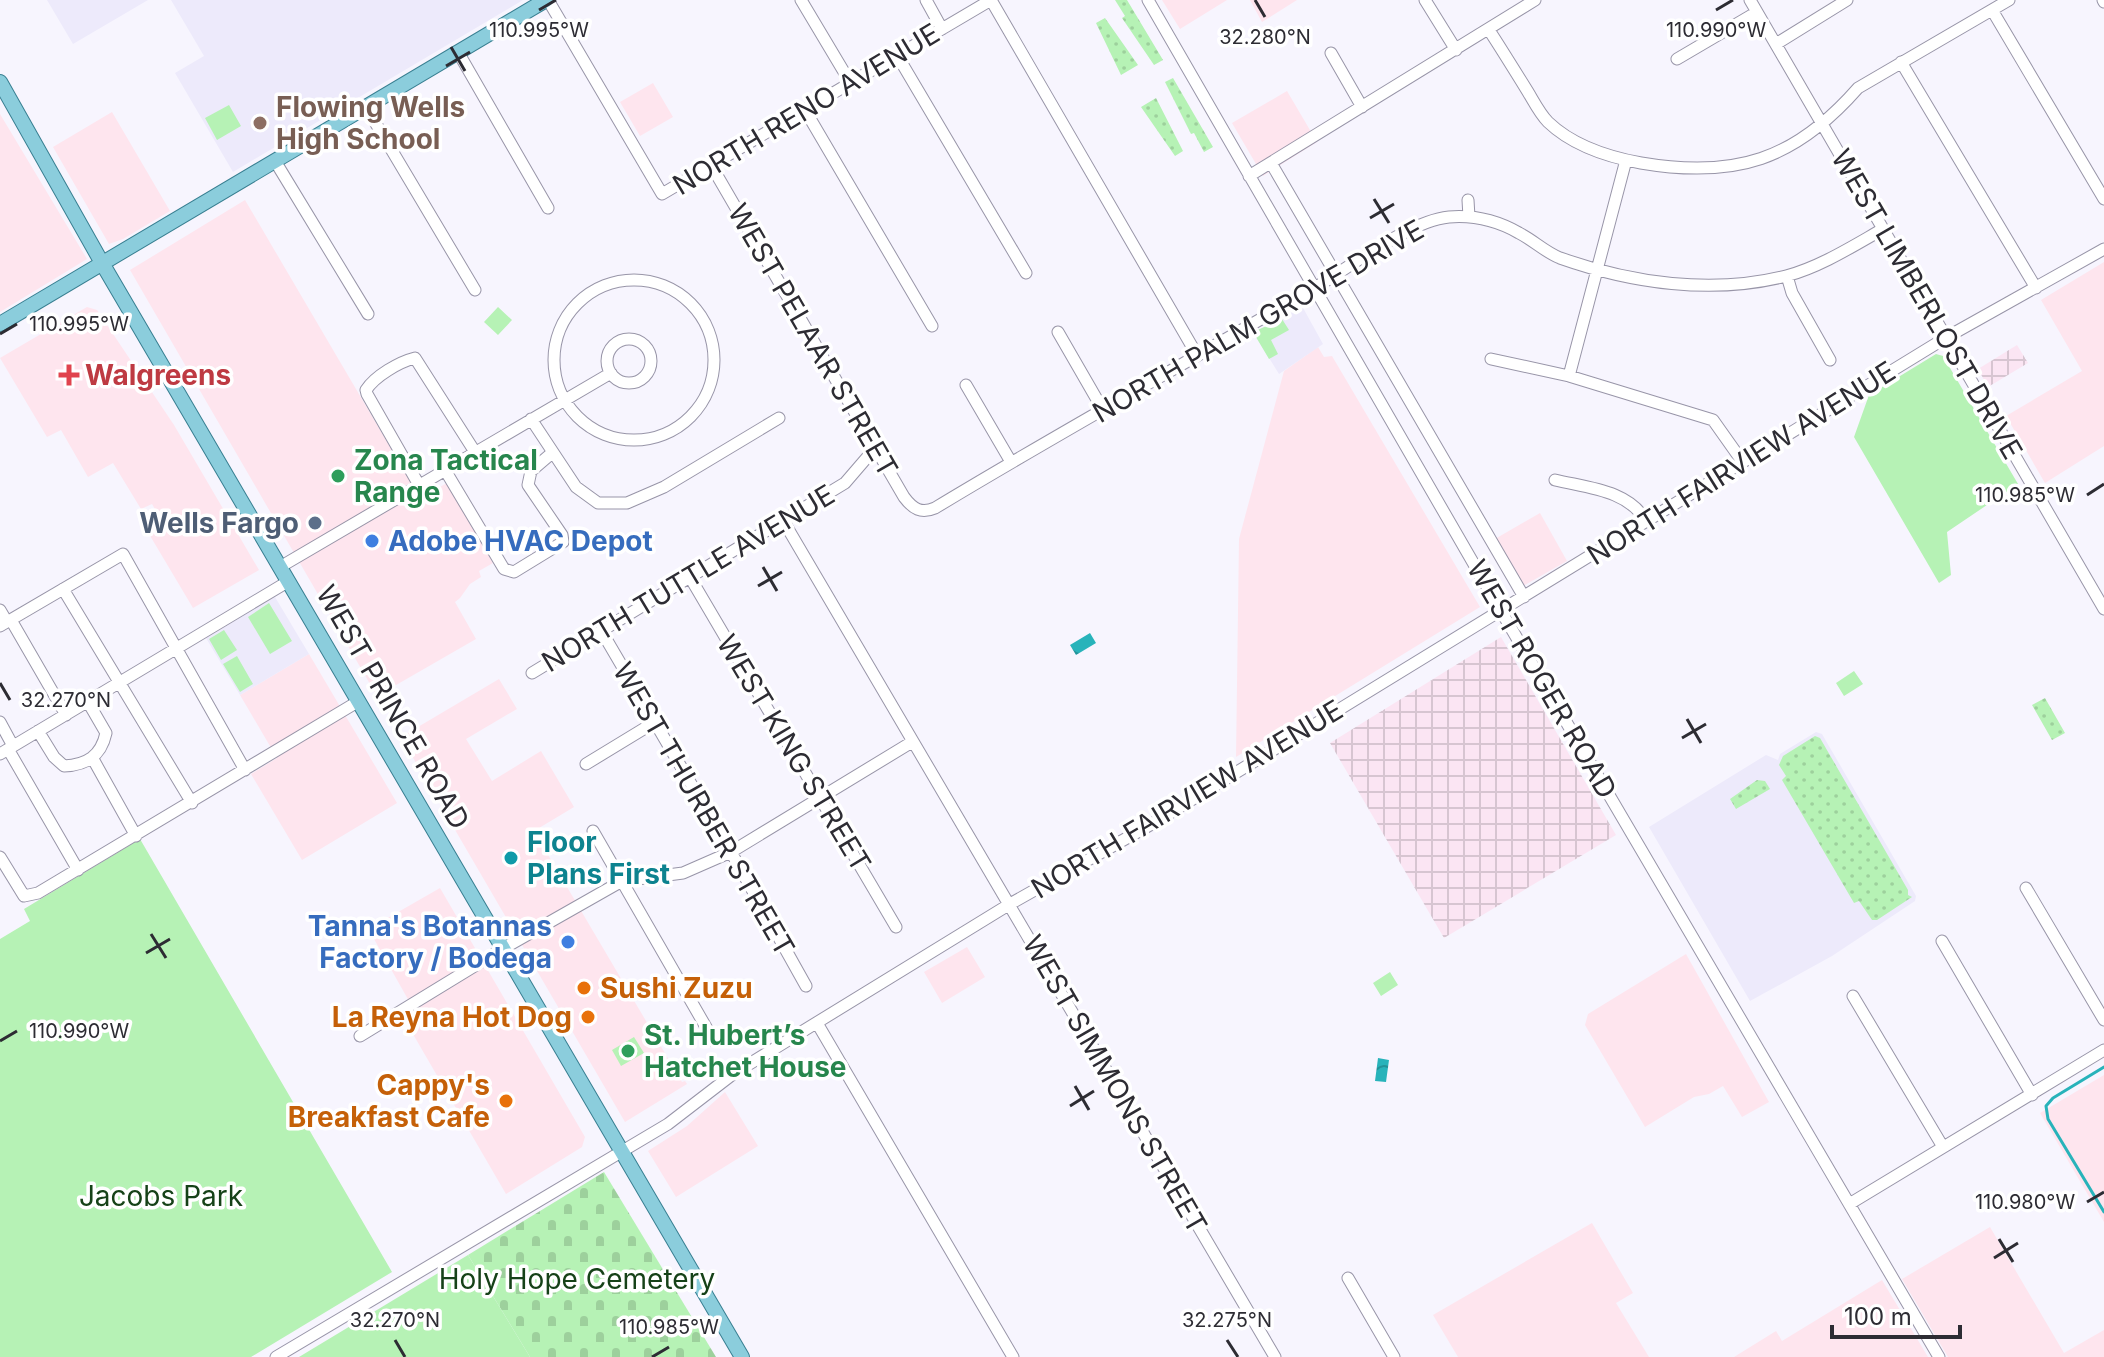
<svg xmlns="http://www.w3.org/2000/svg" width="2104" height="1357" viewBox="0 0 2104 1357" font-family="Inter,sans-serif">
  <defs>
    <pattern id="industrial-grid" width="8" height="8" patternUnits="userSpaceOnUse" patternTransform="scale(2)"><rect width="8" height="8" fill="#fbe5f3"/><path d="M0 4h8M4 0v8" fill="none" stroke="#d7c5d1"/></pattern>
    <pattern id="grass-dots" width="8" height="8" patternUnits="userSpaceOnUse" patternTransform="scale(2)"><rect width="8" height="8" fill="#b6f2b5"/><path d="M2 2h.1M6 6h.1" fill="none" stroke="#9dd09c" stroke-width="1.8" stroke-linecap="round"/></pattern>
    <pattern id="cemetery-stones" width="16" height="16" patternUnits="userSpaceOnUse" patternTransform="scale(2)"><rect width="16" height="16" fill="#b6f2b5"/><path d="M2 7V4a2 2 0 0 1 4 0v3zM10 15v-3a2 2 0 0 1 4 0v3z" fill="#9dd09c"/></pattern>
    <pattern id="water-waves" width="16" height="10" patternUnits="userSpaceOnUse" patternTransform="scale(2)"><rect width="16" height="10" fill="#28b3ba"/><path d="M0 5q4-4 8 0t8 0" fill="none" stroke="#239298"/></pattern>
  </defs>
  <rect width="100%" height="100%" fill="#f7f5fe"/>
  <path fill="#fee5ee" d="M1162,0h65l-47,29z
    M1250,0h47l-35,22z
    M653,83l20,34 -33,19 -20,-34z
    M1287,91l30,51 -54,34 -31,-53z
    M112,112l58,99 -47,28 -14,5 -56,-97z
    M0,114l87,145 -87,53z
    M245,200l175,298 27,-15 46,80 -14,8 2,6 -11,7 -10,14 -5,4 21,37 -99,57 -247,-426z
    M2104,262v184l-59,37 -39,-67 76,-45 -41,-71z
    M87,307l10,3 77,115 85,145 -66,38 -44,-74 15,-9 -12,-21 -11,5 -28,-46 -25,14 -27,-47 -14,7 -47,-79z
    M1318,347l6,10 8,-1 148,251 -244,150 3,-218 45,-168z
    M1540,513l27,48 -44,25 -28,-47z
    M309,654l88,149 -95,57 -51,-86 26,-16 -37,-63z
    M499,679l18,30 -51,30 26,42 49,-30 33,56 -40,24 148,251 3,-1 2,3 -62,38 -224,-385z
    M440,888l145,249 -3,10 -76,47 -103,-177 11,-7 -40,-71 5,-16z
    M967,947l18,30 -43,26 -18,-31z
    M1686,954l83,148 -27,15 -19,-31 -14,8 -15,3 -49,30 -60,-102 3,-11z
    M2104,1075v147l-64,-109z
    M725,1092l33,54 -82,51 -28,-46 39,-25z
    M1592,1223l41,70 -17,10 33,54h-191l-25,-42z
    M1990,1227l74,126 40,-23v27h-156l-46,-78z
    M1882,1280l46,77h-194l42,-26 6,10z"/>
  <path fill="url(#industrial-grid)" d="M2017,345l11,18 -40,24 -10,-18z
    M1501,637l115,198 -172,103 -114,-195z"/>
  <path fill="#edeafb" d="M47,0h101l-75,44z
    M171,0h352l-290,172 -58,-99 29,-17z
    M1302,306l21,38 -44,30 -26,-42 20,-8z
    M275,597l34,57 -69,41 -34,-57z
    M1816,732l6,2 94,162 -1,5 -83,55 -82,45 -101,-174 117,-72 12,5 2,-6z"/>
  <path fill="url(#grass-dots)" d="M1115,0h12l36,60 -9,5 -32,-47 3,-2z
    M1105,18l33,47 -17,10 -25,-52z
    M1173,78l40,69 -9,5 -10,-19 -3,1 -26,-52z
    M1156,98l27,53 -8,5 -34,-49z
    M2045,698l20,35 -13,7 -20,-35z
    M1815,736l5,2 88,152v5l4,2 -35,23h-5l-13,-19 -5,2 -72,-123 4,-4 -7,-11 4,-9z
    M1757,780l8,1 5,8 -34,20 -6,-10z"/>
  <path fill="url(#cemetery-stones)" d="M604,1172l112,185h-186l-62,-102z"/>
  <path fill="#b6f2b5" d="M229,105l12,21 -24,14 -12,-22z
    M498,307l14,13 -14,15 -14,-13z
    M1282,319l7,11 -18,10 7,14 -9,5 -16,-27z
    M1936,354l7,2 75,128 -71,48 4,43 -12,8 -85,-146 15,-42z
    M269,603l23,38 -22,13 -22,-37z
    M224,630l13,20 -16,10 -12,-21z
    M237,656l16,28 -13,8 -17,-28z
    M1854,671l9,13 -19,12 -8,-13z
    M140,839l252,433 -141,85h-251v-418l30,-18 -6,-12z
    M1390,972l8,13 -17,11 -8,-13z
    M634,1037l10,16 -23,13 -9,-16z
    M468,1255l62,102h-231z"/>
  <path fill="url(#water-waves)" d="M1090,633l6,10 -20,12 -6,-10z
    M1378,1058l11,2 -3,22 -11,-1z"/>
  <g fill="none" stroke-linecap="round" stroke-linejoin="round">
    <path stroke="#28b3ba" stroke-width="3" d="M2104,1067l-51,31 -7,8 2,13 56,93"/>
    <g stroke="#9895a8" stroke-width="13">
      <path id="minor" d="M548,0l114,194 329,-194 206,355
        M801,0l49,82
        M926,0l16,29
        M1148,0l353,611 438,746
        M1425,0l31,50
        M1750,0l354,609
        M2103,0l1,2
        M1992,10l112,189
        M1489,30c13,20 26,41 39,62 6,10 12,22 20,30 25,24 60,35 93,41 94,16 154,-3 217,-75l151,-88
        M1776,44l71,-44
        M458,52l90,156
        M1331,53l31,54
        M897,55l129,218
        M1677,59l80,-47
        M1901,62l135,226
        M366,107l109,183
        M805,110l127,216
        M275,161l93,153
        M1271,163l253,434
        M711,165l193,332c9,12 17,17 31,11 124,-75 251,-145 376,-218 37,-21 97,-69 138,-73 24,-2 49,4 70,16 14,7 26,19 41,25 71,25 152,37 226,18 34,-9 67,-30 97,-47
        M1249,176l286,-176
        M1468,200l1,17
        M1787,276l5,17 38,67
        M554 360a80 80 0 1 1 160 0a80 80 0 1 1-160 0Z
        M1058,332l45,78
        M607 361a22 22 0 1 1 44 0a22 22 0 1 1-44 0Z
        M1491,359l78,17 144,44 29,41
        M1569,376l57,-216
        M966,385l45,77
        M531,419l45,68 22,16h29l37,-16 115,-69
        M445,470l59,99 10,3 49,-30 -1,-7 -34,-50 3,-14 21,-18
        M1555,480c33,8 73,10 91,41
        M419,485l-52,-91 -1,-4c9,-14 33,-28 49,-32l60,94
        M784,522l491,835
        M280,567l331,-194
        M691,579l205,348
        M63,589l129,214
        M0,610l7,12
        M11,620l55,95
        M0,626l123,-72 122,216
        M602,632l129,220 75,134
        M532,673l313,-190 31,-36
        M0,722l13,24
        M38,731l16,26 10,9c23,-1 37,-10 42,-33l-18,-31
        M8,749l70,121
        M0,754l289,-173
        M93,759l43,77
        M586,764l69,-42
        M593,831l121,210
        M0,857l24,39 14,-3 321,-192
        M2026,888l78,132
        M1942,941l90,154
        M1853,996l90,151
        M817,1023l196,334
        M360,1036l144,-88 118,-67 61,-8 48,-21 181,-110
        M1851,1203l253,-153
        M1348,1278l46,79
        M276,1357l392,-233 65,-50 277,-170 147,-83 790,-484 157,-88"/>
    </g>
    <g stroke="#387f91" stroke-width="16">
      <path id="major" d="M0,82l102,181 640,1094
        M0,324l546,-324"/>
    </g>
    <use href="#minor" stroke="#fff" stroke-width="11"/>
    <use href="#major" stroke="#8bcddc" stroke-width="14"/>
  </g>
  <path fill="none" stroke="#2d2c33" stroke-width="3" d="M1255,0l10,17M539,10l17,-10M1716,10l17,-10M451,47l14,24M446,66l24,-14M1374,199l15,24M1370,218l24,-14M0,334l17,-10M2087,495l17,-11M763,567l14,24M758,586l24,-14M0,683l10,17M1687,719l14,24M1682,738l24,-14M151,934l15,24M146,953l24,-14M0,1041l17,-10M1075,1086l14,24M1070,1106l24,-15M2087,1202l17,-10M1999,1239l14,23M1994,1258l24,-15M395,1340l10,17M1227,1340l11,17M652,1357l17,-10"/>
  <circle fill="#8d6e63" stroke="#fff" stroke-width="3" cx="260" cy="123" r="8"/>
  <path fill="#e0444e" stroke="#fff" stroke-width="3" d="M65 363h8v8h8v8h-8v8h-8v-8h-8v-8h8z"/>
  <g fill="#2e9e5b" stroke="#fff" stroke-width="3">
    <circle cx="338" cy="476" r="8"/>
    <circle cx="628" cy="1051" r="8"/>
  </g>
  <circle fill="#5c6f8a" stroke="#fff" stroke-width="3" cx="315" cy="523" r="8"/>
  <g fill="#3f7fe0" stroke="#fff" stroke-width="3">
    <circle cx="372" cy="541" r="8"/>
    <circle cx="568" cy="942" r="8"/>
  </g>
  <circle fill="#0f9aa8" stroke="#fff" stroke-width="3" cx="511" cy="858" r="8"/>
  <g fill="#e8710a" stroke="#fff" stroke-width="3">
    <circle cx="584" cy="988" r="8"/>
    <circle cx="588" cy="1017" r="8"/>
    <circle cx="506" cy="1101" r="8"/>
  </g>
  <g text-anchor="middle" stroke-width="7" stroke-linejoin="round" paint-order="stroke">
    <g font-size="28" font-weight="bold" fill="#785e54" stroke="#fff" text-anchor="start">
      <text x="276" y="117">Flowing Wells<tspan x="276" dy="32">High School</tspan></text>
    </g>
    <g font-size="28" fill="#2d2c33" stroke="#fff">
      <text transform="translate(806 109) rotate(-31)" y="10">NORTH RENO AVENUE</text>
      <text transform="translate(1927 304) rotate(60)" y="10">WEST LIMBERLOST DRIVE</text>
      <text transform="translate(1258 321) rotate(-30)" y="10">NORTH PALM GROVE DRIVE</text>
      <text transform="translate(813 340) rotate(60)" y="10">WEST PELAAR STREET</text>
      <text transform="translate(1741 463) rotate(-32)" y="10">NORTH FAIRVIEW AVENUE</text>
      <text transform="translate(688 578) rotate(-31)" y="10">NORTH TUTTLE AVENUE</text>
      <text transform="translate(1542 679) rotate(60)" y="10">WEST ROGER ROAD</text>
      <text transform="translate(393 707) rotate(60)" y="10">WEST PRINCE ROAD</text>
      <text transform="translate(794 753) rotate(59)" y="10">WEST KING STREET</text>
      <text transform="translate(1187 799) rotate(-31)" y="10">NORTH FAIRVIEW AVENUE</text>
      <text transform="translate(704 809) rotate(60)" y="10">WEST THURBER STREET</text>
      <text transform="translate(1115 1084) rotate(60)" y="10">WEST SIMMONS STREET</text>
    </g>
    <g font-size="28" font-weight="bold" fill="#be3a42" stroke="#fff" text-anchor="start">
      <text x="85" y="385">Walgreens</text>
    </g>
    <g font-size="28" font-weight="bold" fill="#27864d" stroke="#fff" text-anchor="start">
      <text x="354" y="470">Zona Tactical<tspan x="354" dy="32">Range</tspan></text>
      <text x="644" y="1045">St. Hubert’s<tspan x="644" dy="32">Hatchet House</tspan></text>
    </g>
    <g font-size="28" font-weight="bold" fill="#4e5e75" stroke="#fff" text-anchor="end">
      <text x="299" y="533">Wells Fargo</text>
    </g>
    <g font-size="28" font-weight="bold" fill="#366cbe" stroke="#fff" text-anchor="start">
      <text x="388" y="551">Adobe HVAC Depot</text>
      <text x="552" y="936" text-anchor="end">Tanna's Botannas<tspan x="552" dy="32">Factory / Bodega</tspan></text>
    </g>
    <g font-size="28" font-weight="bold" fill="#0d838f" stroke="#fff" text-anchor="start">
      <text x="527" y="852">Floor<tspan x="527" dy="32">Plans First</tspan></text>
    </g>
    <g font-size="28" font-weight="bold" fill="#c56008" stroke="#fff" text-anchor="end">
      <text x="600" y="998" text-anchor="start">Sushi Zuzu</text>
      <text x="572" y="1027">La Reyna Hot Dog</text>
      <text x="490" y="1095">Cappy's<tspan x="490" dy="32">Breakfast Cafe</tspan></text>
    </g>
    <g font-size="28" fill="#164218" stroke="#fff">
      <text x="161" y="1206">Jacobs Park</text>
      <text x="577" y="1289">Holy Hope Cemetery</text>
    </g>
  </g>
  <g font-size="20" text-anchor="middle" fill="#2d2c33" stroke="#fff" stroke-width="7" stroke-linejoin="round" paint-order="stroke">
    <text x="539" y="37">110.995°W</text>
    <text x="1716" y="37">110.990°W</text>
    <text x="1265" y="44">32.280°N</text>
    <text x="79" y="331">110.995°W</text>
    <text x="2025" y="502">110.985°W</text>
    <text x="66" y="707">32.270°N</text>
    <text x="79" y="1038">110.990°W</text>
    <text x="2025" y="1209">110.980°W</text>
    <text x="395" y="1327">32.270°N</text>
    <text x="1227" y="1327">32.275°N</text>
    <text x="669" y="1334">110.985°W</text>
  </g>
  <path d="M1832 1325v12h128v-12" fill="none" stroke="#2d2c33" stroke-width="4"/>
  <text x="1844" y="1325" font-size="24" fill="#2d2c33" stroke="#ffffff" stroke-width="6" paint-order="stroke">100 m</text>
</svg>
